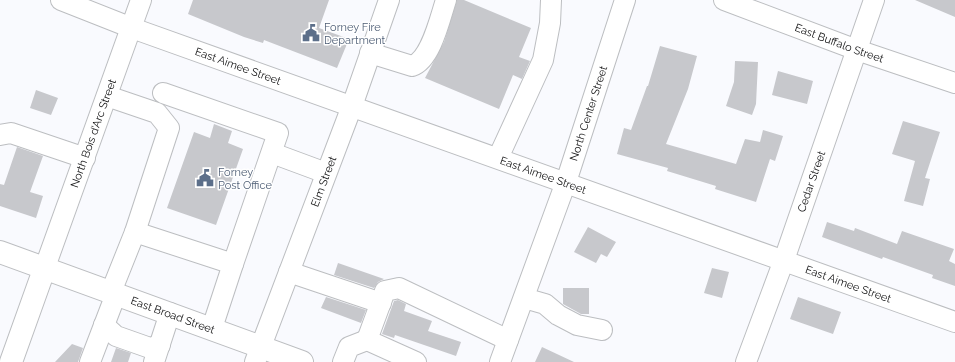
<svg xmlns="http://www.w3.org/2000/svg" width="955" height="362" viewBox="0 0 955 362" font-family="Raleway,sans-serif">
  <rect width="100%" height="100%" fill="#f9fafe"/>
  <path fill="#c7c8cc" d="M193,0h136l-10,28 30,11 -12,29 -73,-28 -1,3 -19,-6 -56,-23z
    M457,0h7l67,28 -12,29 11,4 -8,18 -9,-4 -14,34 -74,-31 19,-36z
    M915,0h40v17z
    M660,46l37,10 -9,33 -22,55 70,20 9,-25 15,3 3,-12 20,6 -8,25 -5,-2 -14,43 -41,-13 1,-3 -49,-15 1,-3 -51,-14 7,-26 7,2 16,-44h1z
    M735,61l23,1 -2,42 -4,11 -26,-9 8,-24z
    M778,71l35,10 -6,23 -35,-9z
    M36,90l22,8 -7,17 -21,-7z
    M903,121l37,11 -15,46 5,1 -7,27 -19,-5 11,-40 -23,-7z
    M214,124l18,7 -4,12 15,6 -27,76 -49,-17 27,-76 16,6z
    M17,147l26,9 -13,36 13,4 -7,22 -36,-12v-22l4,1z
    M827,222l27,9 1,-3 42,16 5,-13 52,18 -5,12 6,3v22l-23,-8 1,-3 -50,-18 -1,2 -60,-22z
    M588,227l28,15 -9,15 -6,-3 -5,9 -22,-11z
    M338,263l46,16 -6,3 -4,6 -40,-13z
    M712,268l17,4 -7,26 -18,-5z
    M563,288h26v26h-8l-18,-10z
    M326,297l40,13 -5,13 -40,-15z
    M798,297l43,15 -8,22 -43,-15z
    M398,300l8,4 -2,7 28,10 -4,10 33,11 -5,14 -61,-21 -1,3 -12,-4 12,-33z
    M72,344l11,4 -5,14h-23z
    M542,347l32,15h-39z
    M116,348l15,5 -3,9h-17z"/>
  <g fill="none" stroke-linecap="round" stroke-linejoin="round">
    <g stroke="#bcbec1" stroke-width="22">
      <g id="minor">
        <path id="s1" d="M61,0l71,28 823,294"/>
        <path id="s2" d="M724,0l133,50 98,33"/>
        <path d="M370,53l42,13c19,-6 28,-48 34,-66"/>
        <path d="M163,93l115,40 -45,131"/>
        <path d="M107,96l50,17 12,15 -34,104"/>
        <path d="M0,135l11,-2 74,25"/>
        <path d="M272,153l54,20"/>
        <path d="M498,158l45,-98 7,-37 1,-23"/>
        <path id="s3" d="M45,267l96,-267"/>
        <path d="M289,272l92,31"/>
        <path d="M111,292l24,-60 98,32 -21,64"/>
        <path d="M524,298l21,6 13,11 19,10 25,5"/>
        <path d="M104,325l12,11 34,12 10,-3"/>
        <path d="M90,362l26,-68"/>
        <path d="M154,362l16,-49"/>
        <path id="s4" d="M255,362l97,-256 37,-106"/>
        <path d="M343,362l6,-15 18,-7"/>
        <path d="M416,362l-49,-22 18,-49 14,-3 109,52"/>
        <path id="s5" d="M500,362l66,-180 59,-182"/>
        <path id="s6" d="M746,362l38,-102 90,-260"/>
      </g>
    </g>
    <g stroke="#bcbec1" stroke-width="24">
      <g id="major">
        <path id="s7" d="M0,252l302,110"/>
        <path d="M11,362l34,-95"/>
      </g>
    </g>
    <use href="#minor" stroke="#fff" stroke-width="20"/>
    <use href="#major" stroke="#fff" stroke-width="22"/>
  </g>
  <defs>
    <g id="civic-bare" transform="scale(1.38)"><path d="M-.6-6.5H3V-4.5H.6V-3L4-1V1h2V6H-6V1h2V-1L-.6-3ZM-1.2 2.5V6h2.4V2.5Z" fill="#5c6f8a" stroke="#fff" stroke-width="2.5" paint-order="stroke"/></g>
  </defs>
  <g fill-rule="evenodd">
    <use href="#civic-bare" x="311" y="33"/>
    <use href="#civic-bare" x="205" y="178"/>
  </g>
  <g text-anchor="middle" stroke-width="3" stroke-linejoin="round" paint-order="stroke">
    <g font-size="11" fill="#4e5e75" stroke="#fff" text-anchor="start">
      <text x="324" y="31">Forney Fire<tspan x="324" dy="13">Department</tspan></text>
      <text x="218" y="176">Forney<tspan x="218" dy="13">Post Office</tspan></text>
    </g>
    <g font-size="11" fill="#131314" stroke="#fff">
      <text dy="4" stroke="none"><textPath href="#s2" startOffset="123">East Buffalo Street</textPath></text>
      <text dy="4" stroke="none"><textPath href="#s1" startOffset="189">East Aimee Street</textPath></text>
      <text dy="4" stroke="none"><textPath href="#s5" startOffset="264">North Center Street</textPath></text>
      <text dy="4" stroke="none"><textPath href="#s3" startOffset="142">North Bois d’Arc Street</textPath></text>
      <text dy="4" stroke="none"><textPath href="#s1" startOffset="513">East Aimee Street</textPath></text>
      <text dy="4" stroke="none"><textPath href="#s4" startOffset="193">Elm Street</textPath></text>
      <text dy="4" stroke="none"><textPath href="#s6" startOffset="192">Cedar Street</textPath></text>
      <text dy="4" stroke="none"><textPath href="#s1" startOffset="837">East Aimee Street</textPath></text>
      <text dy="4" stroke="none"><textPath href="#s7" startOffset="184">East Broad Street</textPath></text>
    </g>
  </g>
</svg>
